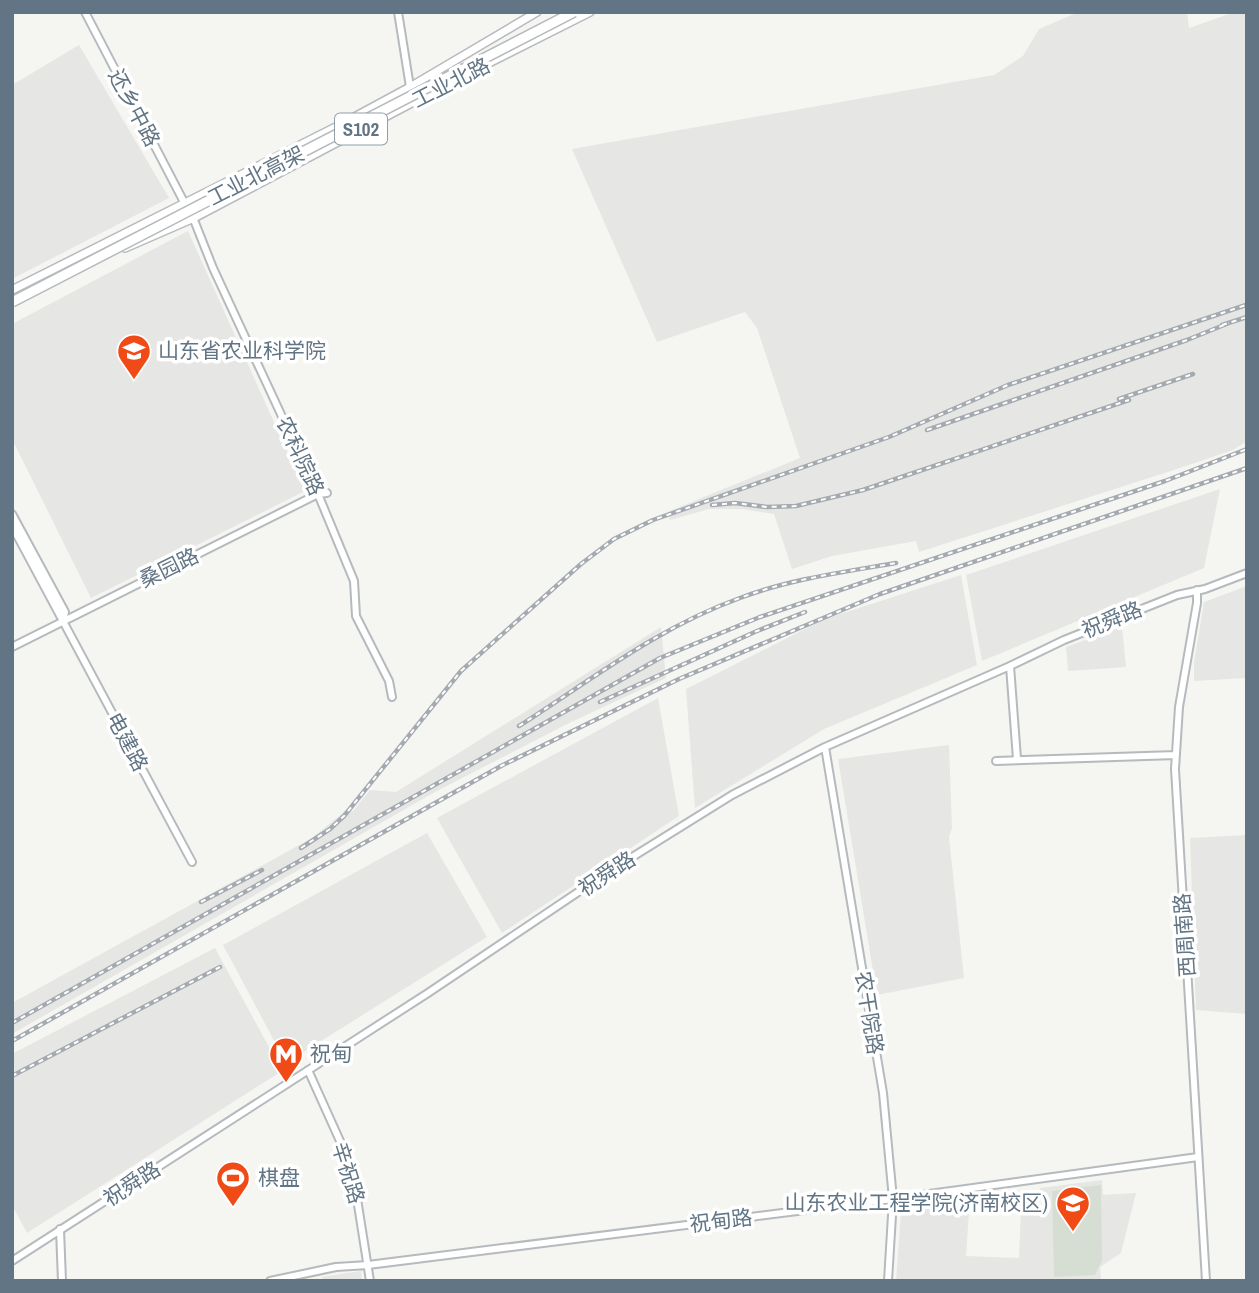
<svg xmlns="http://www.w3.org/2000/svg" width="1259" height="1293" viewBox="0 0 1259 1293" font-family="'Archivo Narrow','Noto Sans SC',sans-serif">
  <rect width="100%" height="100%" fill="#f5f5f1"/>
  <path fill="#e6e7e5" d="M1079,12h108l2,16 46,-16h12v429l-14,9 -53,18 -261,84 -3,-11 -84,15 -40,13 -18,-55 -32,-5h-33l-39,11 -3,-8 133,-54 -43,-130 -12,-16 -88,30 -85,-193 422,-74 29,-19 16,-27z
    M79,45l90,153 -157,81v-194z
    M188,231l117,260 -214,107 -79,-159v-115z
    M1220,489l-16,79 -222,93 -16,-86z
    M961,575l16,90 -153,64 -129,79 -9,-119 139,-70z
    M1247,586v92l-53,3v-18l10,-61z
    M661,627l5,51 -97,45 -134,69 -423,242v-31l300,-165 33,-27h8l17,-21 26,2z
    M1122,627l4,40 -58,4 -2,-24z
    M658,698l21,118 -177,117 -65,-115z
    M949,745l3,83 -3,9 15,141 -87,17 -39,-236z
    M427,833l60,104 -201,126 -63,-118z
    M1247,835v179l-51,-4 -6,-172z
    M215,948l67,123 -255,162 -15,-28v-151z
    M1102,1180l1,15 33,-2 -15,60 -21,14 1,14h-205l5,-68 8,-9 61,-6 -4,58 53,2 2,-47 21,-3 -2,-20z
    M361,1271l1,10h-39l-1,-4z"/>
  <path fill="#d6ddd2" d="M1101,1185l1,76 -7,14 -41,2 -2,-86z"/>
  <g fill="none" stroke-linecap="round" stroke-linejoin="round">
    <g stroke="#b4babe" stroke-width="10">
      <path id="secondary" d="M85,12l101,194
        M398,12l12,75
        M192,215l21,53 105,226 36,87 2,35 33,65 3,16
        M12,514l53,98 -2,9
        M12,526l180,336
        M1197,590v13l-18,104 -4,62 31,512
        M12,647l306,-153 9,-1
        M1010,666l7,93
        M825,747l58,346 10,106 -5,82
        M996,761l180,-6
        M308,1070l32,71 15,45 15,95
        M60,1229l2,52
        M12,1261l416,-268 177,-119 127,-79 93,-48 185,-81 54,-26 113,-45 28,-6 42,-16
        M270,1281l66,-14 32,-2 525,-66 305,-42"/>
    </g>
    <g stroke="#b7bbbf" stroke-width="10">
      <path id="primary" d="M125,248l69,-30 263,-139 133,-67
        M12,290l324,-163 74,-40 127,-75"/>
    </g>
    <use href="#secondary" stroke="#fff" stroke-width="6"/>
    <use href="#primary" stroke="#fff" stroke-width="7"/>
    <g stroke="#a4aab0" stroke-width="4.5">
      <path id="rail" d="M1222,325l25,-8
        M1119,399l74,-25
        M927,430l260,-90 42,-17
        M712,505l23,-2 32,4 29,-1 67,-16 266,-90
        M600,702l157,-71 48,-19
        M519,726c72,-46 140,-99 221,-128 50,-19 104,-26 156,-35
        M301,848l29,-19 14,-13 117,-145 120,-107 33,-25 39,-19 236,-83 119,-52 238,-80
        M201,902l61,-32
        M12,1023l648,-365 100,-41 405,-136 82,-32
        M12,1041l489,-275 178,-87 201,-85 367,-126
        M12,1076l208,-109"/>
    </g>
    <use href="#rail" stroke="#fff" stroke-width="2" stroke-dasharray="5" stroke-linecap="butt"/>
    <g stroke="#b6babd" stroke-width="12" stroke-linecap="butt">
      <path id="highway-bridge" d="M12,302l562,-290"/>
    </g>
    <use href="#highway-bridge" stroke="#fff" stroke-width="9"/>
  </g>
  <defs>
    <g id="university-pin" transform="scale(1.75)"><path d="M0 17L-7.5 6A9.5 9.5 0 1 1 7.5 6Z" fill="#f04a17" stroke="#fff"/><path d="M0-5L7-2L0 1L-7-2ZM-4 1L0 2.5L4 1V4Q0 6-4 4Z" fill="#fff"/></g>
    <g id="metro-pin" transform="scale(1.75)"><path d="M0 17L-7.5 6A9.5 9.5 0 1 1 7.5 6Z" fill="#f04a17" stroke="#fff"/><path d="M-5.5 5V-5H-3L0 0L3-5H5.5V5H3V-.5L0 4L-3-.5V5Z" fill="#fff"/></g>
    <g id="stadium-pin" transform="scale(1.75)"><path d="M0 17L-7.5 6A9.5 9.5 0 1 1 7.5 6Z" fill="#f04a17" stroke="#fff"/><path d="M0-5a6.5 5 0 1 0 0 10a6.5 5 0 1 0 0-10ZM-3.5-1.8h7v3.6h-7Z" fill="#fff"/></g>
  </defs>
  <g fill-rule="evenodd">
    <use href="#university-pin" x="134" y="351"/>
    <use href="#metro-pin" x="286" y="1054"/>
    <use href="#stadium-pin" x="233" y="1178"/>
    <use href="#university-pin" x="1073" y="1203"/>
  </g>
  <g text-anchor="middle" stroke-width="7" stroke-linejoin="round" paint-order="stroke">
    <rect fill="#fff" stroke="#919eaa" stroke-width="2" x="335" y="113.5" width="52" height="31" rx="5"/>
    <g font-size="19" font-weight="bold" fill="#627585">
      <text x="361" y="136">S102</text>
    </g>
    <g font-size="21" fill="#627585" stroke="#fff">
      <text transform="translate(451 83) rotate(-27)" y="7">工业北路</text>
      <text transform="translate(134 108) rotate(62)" y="7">还乡中路</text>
      <text transform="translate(256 176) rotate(-27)" y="7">工业北高架</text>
      <text transform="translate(300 456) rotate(65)" y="7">农科院路</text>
      <text transform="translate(169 568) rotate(-26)" y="7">桑园路</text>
      <text transform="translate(1112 620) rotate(-22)" y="7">祝舜路</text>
      <text transform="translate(127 742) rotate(62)" y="7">电建路</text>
      <text transform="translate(607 874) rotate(-33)" y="7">祝舜路</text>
      <text transform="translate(1185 935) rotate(-94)" y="7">西周南路</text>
      <text transform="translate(869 1013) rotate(81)" y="7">农干院路</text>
      <text transform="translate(348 1173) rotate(73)" y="7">辛祝路</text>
      <text transform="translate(132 1184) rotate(-33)" y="7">祝舜路</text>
      <text transform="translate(721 1221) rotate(-7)" y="7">祝甸路</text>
    </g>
    <g font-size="21" fill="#627585" stroke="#fff" text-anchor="start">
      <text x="158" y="358">山东省农业科学院</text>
      <text x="310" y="1061">祝甸</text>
      <text x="258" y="1185">棋盘</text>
      <text x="1048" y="1210" text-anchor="end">山东农业工程学院(济南校区)</text>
    </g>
  </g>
  <rect width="1259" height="1293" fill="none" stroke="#627585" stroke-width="28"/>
</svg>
